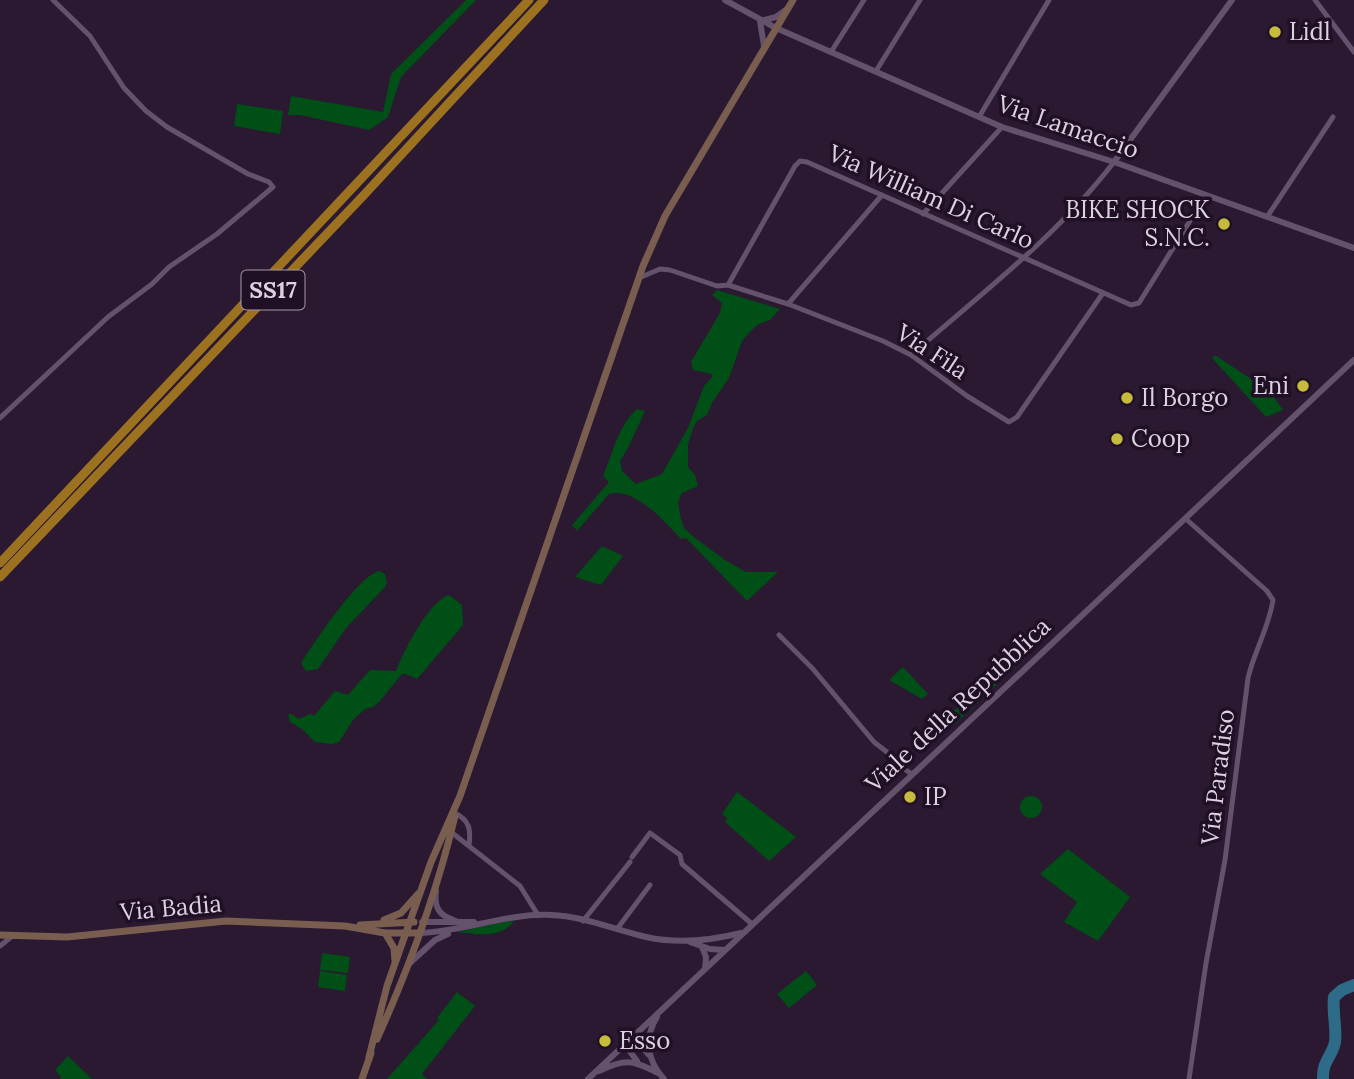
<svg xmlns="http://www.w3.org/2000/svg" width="1354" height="1079" viewBox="0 0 1354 1079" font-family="Lora,serif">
  <rect width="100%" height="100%" fill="#2a1931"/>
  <path fill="#004f16" d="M466,0h10l-75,77 -13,40 -19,13 -69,-15h-12l3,-19 92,16 8,-38z
    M237,104l46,7 -3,23 -46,-8z
    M717,290l63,19 -10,11 -13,5 -10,10 -5,6 -13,37 -17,25 -5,12 -10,6 -4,7 -5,16v23l7,8 3,11 -16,7 -4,9 2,13 4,13 10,9 31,23 21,12h32l-31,29 -61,-63 -5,1c-16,-17 -46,-52 -72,-45l-32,37 -5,-6 37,-43 -6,-6c10,-22 15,-51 34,-67l8,2 -17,37 -8,13 2,10 14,13 26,-10 26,-46 16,-42 8,-9v-3l-19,-4 -2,-8 29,-49 2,-10 -10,-8z
    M1215,355l39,26 8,-4 1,11 9,6 11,16 -17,7 -54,-59z
    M602,546l21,10 -22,29 -26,-8z
    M379,571l6,3 2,8 -2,5 -39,41 -28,41 -12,2 -5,-8c14,-21 56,-86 78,-92z
    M449,595l13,10 1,20 -46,54 -11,-5h-4l-22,27 -7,6 -8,2 -12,11 -14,22 -7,2 -17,-2 -13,-13 -12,-7 -2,-8h3l8,5 11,-5 4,2 21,-25 13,4 22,-25 26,1c8,-21 33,-70 53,-76z
    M1011,658l6,7 -64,61 -7,-8z
    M903,667l25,27 -6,5 -33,-19z
    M737,792l59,45 -27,24 -44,-39 2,-4 -5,-4z
    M1020 807a11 11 0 1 1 22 0a11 11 0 1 1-22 0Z
    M1068,849l62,48 -32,44 -34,-19 13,-20 -37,-28z
    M514,920c-10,19 -38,14 -57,12z
    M322,953l28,4 -2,16 -28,-3z
    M320,971l27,4 -2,16 -27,-4z
    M806,971l11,14 -28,23 -12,-14z
    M457,992l18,14 -53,68 5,5h-40l52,-59 -2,-2z
    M68,1056l24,23h-32l1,-2 -6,-7z"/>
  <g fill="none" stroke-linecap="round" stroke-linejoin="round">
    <path stroke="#2e6b88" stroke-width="12" d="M1323,1079c-1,-18 10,-24 12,-37 2,-14 -3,-30 -1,-45l8,-7 12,-5"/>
    <path stroke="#64516c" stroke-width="5" d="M1315,0l39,52
      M831,52l33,-52
      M876,71l44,-71
      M979,117l70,-117
      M923,214l79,-87
      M1267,217l66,-100
      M639,278l21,-9 10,1 47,16 11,-1 60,19 95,37 28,14 56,41 42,26 8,-5 86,-124
      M728,285l67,-119 5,-5 7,1 324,143 8,-2 67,-108
      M788,304l94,-109
      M911,355c70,-61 146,-119 203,-193
      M0,418l108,-101 44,-33 17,-17 48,-33 56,-47 -4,-5 -21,-8 -81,-47 -21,-16 -22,-23 -34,-52 -37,-36
      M1186,519l81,72 6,9c-4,27 -19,52 -25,78l-23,182 -19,103 -17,116
      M779,635l34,34 61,73 18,14 4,8 16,10
      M453,812c17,8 18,17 16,34
      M451,832l69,54 18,29
      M632,857l18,-24 30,22 2,9 70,60
      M583,921l47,-59
      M617,929l33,-44
      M0,946l11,-9"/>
    <path stroke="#64516c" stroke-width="6" d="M725,0l51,28 226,99 112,35 240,86
      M760,21l16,-4 11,-8
      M760,21l4,25
      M1114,162l118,-162
      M436,891c-3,21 7,26 25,32
      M422,922h52
      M419,933c44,-1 87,-20 132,-18 32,1 64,15 95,22 32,7 63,4 95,-4
      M690,942l20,7 15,1
      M702,947l4,10 -1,12
      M410,963l25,-23 13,-6
      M657,1017c-13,21 -10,44 7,62
      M628,1041c9,1 15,6 21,14
      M628,1041v8l9,12
      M599,1071c27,-13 33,-11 59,2
      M588,1079l766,-719"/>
    <path stroke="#795e50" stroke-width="7" d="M384,920l17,-7 17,-19
      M360,925l54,-3
      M385,933l9,15 1,13
      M0,935l67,2 159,-16 119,5 40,7h34
      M377,1039c32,-71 60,-147 78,-223
      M369,1057l18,-71 44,-124 29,-66 183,-530 22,-50 128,-216
      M362,1079l9,-26"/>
    <path stroke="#9c7220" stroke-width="9" d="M0,563l529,-563
      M0,577l363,-381 181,-196"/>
  </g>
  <g fill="#c6bb3c" stroke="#201026" stroke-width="2.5">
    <circle cx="1275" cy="32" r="7"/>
    <circle cx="1224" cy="224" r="7"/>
    <circle cx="1303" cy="386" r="7"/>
    <circle cx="1127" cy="398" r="7"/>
    <circle cx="1117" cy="439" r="7"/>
    <circle cx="910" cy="797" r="7"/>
    <circle cx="605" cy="1041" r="7"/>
  </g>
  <g text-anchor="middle" stroke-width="7" stroke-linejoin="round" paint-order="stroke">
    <rect fill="#201026" stroke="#a497a9" stroke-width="2" x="241.5" y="270.5" width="63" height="39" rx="5"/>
    <g font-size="23" font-weight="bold" fill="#dcd1e1">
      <text x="273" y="298">SS17</text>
    </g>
    <g font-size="24" fill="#dcd1e1" stroke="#201026" text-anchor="start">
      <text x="1289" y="40">Lidl</text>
      <text x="1210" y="218" text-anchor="end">BIKE SHOCK<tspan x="1210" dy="28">S.N.C.</tspan></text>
      <text x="1289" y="394" text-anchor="end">Eni</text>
      <text x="1141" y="406">Il Borgo</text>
      <text x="1131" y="447">Coop</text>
      <text x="924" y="805">IP</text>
      <text x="619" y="1049">Esso</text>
    </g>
    <g font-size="24" fill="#dcd1e1" stroke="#201026">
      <text transform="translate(1068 127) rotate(19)" y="8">Via Lamaccio</text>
      <text transform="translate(931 197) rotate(24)" y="8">Via William Di Carlo</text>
      <text transform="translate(932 352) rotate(33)" y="8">Via Fila</text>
      <text transform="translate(958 705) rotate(-43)" y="8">Viale della Repubblica</text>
      <text transform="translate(1218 777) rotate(-83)" y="8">Via Paradiso</text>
      <text transform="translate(171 908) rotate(-5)" y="8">Via Badia</text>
    </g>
  </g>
</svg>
